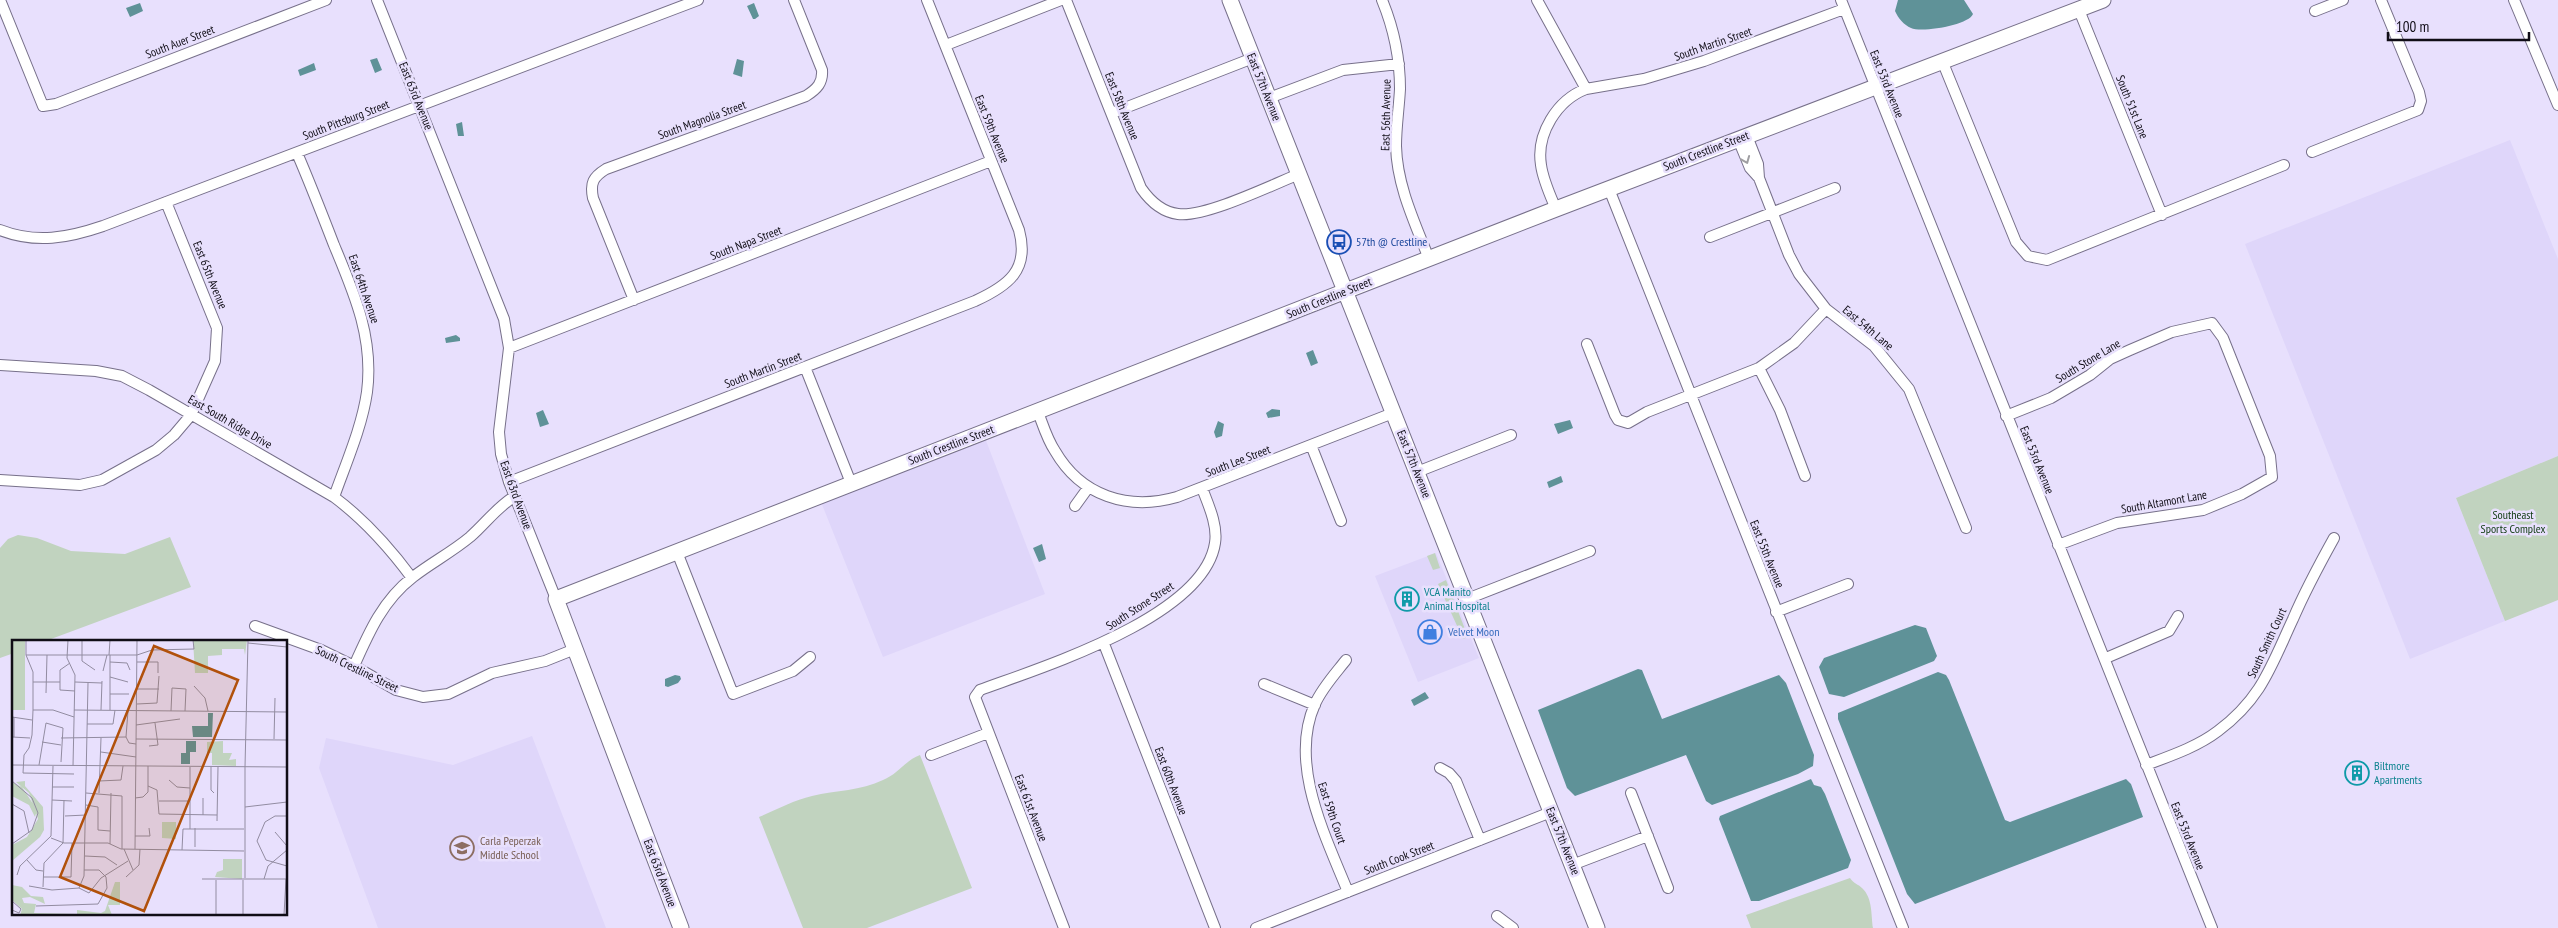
<svg xmlns="http://www.w3.org/2000/svg" width="2558" height="928" viewBox="0 0 2558 928" font-family="'PT Sans Narrow',sans-serif">
  <rect width="100%" height="100%" fill="#e8e0fd"/>
  <path fill="#dfd6fa" d="M2510,140l48,119v197l-102,42 49,123 -95,38 -165,-415z
    M985,438l60,156 -162,63 -62,-155z
    M1436,553l43,105 -61,24 -43,-106z
    M532,736l74,192h-228l-59,-160 7,-30 127,27z"/>
  <path fill="#c1d3bf" d="M2558,456v144l-53,21 -49,-123z
    M18,535l19,3 34,13 54,3 45,-17 21,50 -148,55h-29v11l-14,5v-110l8,-9z
    M1435,553l5,15 -7,2 -6,-14z
    M1446,580l22,57 -5,2 -25,-55z
    M920,755l52,133 -105,40h-64l-44,-111c17,-7 35,-17 53,-21 24,-6 49,-5 71,-16 15,-6 23,-20 37,-25z
    M1850,878c4,6 8,6 12,10 11,10 9,28 11,40h-122l-5,-13z"/>
  <path fill="#5f9298" d="M1898,0h66l9,14c-4,11 -51,19 -62,14 -7,-3 -13,-10 -16,-17z
    M140,3l3,8 -13,6 -4,-9z
    M754,3l5,13 -4,3h-2l-6,-13z
    M377,58l5,12 -7,3 -5,-13z
    M737,59l7,2 -2,16 -9,-3z
    M314,63l2,7 -16,6 -2,-6z
    M462,122l2,14h-6l-2,-12z
    M456,335l4,3v3l-14,2 -1,-5z
    M1313,350l5,13 -7,3 -5,-13z
    M1272,409l8,1v6l-12,2 -2,-5z
    M543,410l6,14 -9,3 -4,-14z
    M1570,420l3,8 -15,6 -4,-10z
    M1218,421l6,3 -2,12 -6,2 -2,-6z
    M1561,476l2,6 -14,6 -2,-6z
    M1042,544l4,15 -7,3 -6,-14z
    M1915,625l11,3 11,28 -3,5 -90,36 -15,-3 -10,-27 5,-9z
    M1638,669l4,1 20,49 117,-44 7,8 28,72 -1,11 -15,8 -86,31 -6,-4 -20,-46 -111,41 -8,-8 -29,-78z
    M1938,672l8,3 3,5 56,140 5,2 116,-43 5,5 12,33 -228,87 -8,-10 -69,-175v-6z
    M675,675l5,1 1,3 -3,4 -10,4 -3,-1v-7z
    M1425,692l4,6 -15,8 -3,-6z
    M1811,779l3,6 7,2 4,7 26,66 -3,8 -89,33h-8l-32,-82 1,-3z"/>
  <g fill="none" stroke-linecap="round" stroke-linejoin="round">
    <g stroke="#77708a" stroke-width="12">
      <path id="street" d="M0,0l43,106 13,-2 270,-104
        M377,0l127,319 5,29 -10,84 2,22 8,28 47,117
        M1066,0l75,188c9,13 21,24 37,26 26,4 94,-29 121,-40
        M1382,0c12,29 18,58 18,89 -1,19 -4,38 -4,57 1,40 19,77 33,113
        M1537,0l49,89c-29,11 -50,45 -45,76 2,15 9,30 15,44
        M1841,0l371,928
        M2514,0l44,105
        M2079,10l83,205
        M2315,11l28,-11
        M946,45l115,-45
        M1943,63l73,179 12,14 19,4 237,-95
        M1586,89l58,-10 60,-18 140,-52
        M1269,98l74,-28 56,-6
        M1112,113l141,-55
        M1747,136l11,28 1,14 30,77 10,19 27,35 48,37 35,43 57,139
        M1738,139l12,29 9,10
        M2312,152l106,-42 3,-9 -2,-9 -38,-92
        M297,153c13,30 25,61 37,92 20,48 40,93 33,147 -5,35 -21,71 -33,105
        M1609,189l294,739
        M0,230c36,14 68,8 103,-4l595,-226
        M1710,237l125,-49
        M634,300l-41,-102c-3,-15 0,-21 13,-29l200,-73c11,-7 17,-13 16,-26l-28,-70
        M1587,344l28,71 3,5 10,3 19,-11 112,-44 35,-25 32,-34
        M509,348l482,-187
        M0,365l96,6 26,5 27,14 185,107c31,23 55,50 78,81
        M805,367l46,116
        M1759,368l21,42 25,66
        M1038,412c5,13 9,27 17,39 26,45 73,60 122,46l216,-84
        M2006,416l45,-18 39,-23 20,-16 20,-9 42,-18 40,-9 11,15 47,118 2,21 -30,17 -39,16 -86,13 -59,22
        M1311,445l30,76
        M1417,472l94,-37
        M0,480l80,5 22,-5 54,-30 18,-15 17,-20 24,-54 2,-33 -51,-126
        M509,482l466,-181c33,-15 55,-31 44,-71l-92,-230
        M1075,506l13,-18
        M677,552l56,142 60,-23 17,-14
        M1467,599l123,-48
        M1776,612l72,-28
        M255,626l66,24 33,16 42,24 27,7 25,-3 44,-21 53,-12 30,-12
        M1104,644l111,284
        M2106,658l63,-27 9,-15
        M1346,660c-11,14 -24,28 -31,44 -27,60 11,133 33,188
        M354,666c15,-34 29,-66 59,-89 18,-14 39,-25 57,-40 17,-15 25,-28 45,-41
        M1264,684l51,21
        M931,755l57,-22
        M2146,765c24,-9 51,-18 72,-34 44,-33 53,-65 75,-112 12,-28 26,-54 41,-81
        M1440,768l9,5 7,8 24,59
        M1631,793l37,95
        M1572,865l76,-29
        M1497,916l16,12
        M1064,928l-89,-231 5,-7c62,-23 224,-73 235,-147 3,-18 -7,-39 -13,-55
        M1256,928l295,-116"/>
    </g>
    <g stroke="#77708a" stroke-width="17">
      <path id="secondary" d="M1230,0l367,928
        M681,928l-125,-329 1000,-390 547,-209"/>
    </g>
    <use href="#street" stroke="#fff" stroke-width="10"/>
    <use href="#secondary" stroke="#fff" stroke-width="15"/>
  </g>
  <defs><path id="oneway-chevron" d="M-2-3.5L2.5 0L-2 3.5" fill="none" stroke-width="1.6" stroke-linecap="round" stroke-linejoin="round" transform="scale(1.25)"/></defs>
  <use stroke="#9f9ea2" href="#oneway-chevron" transform="translate(1746 160) rotate(68)"/>
  <defs>
    <g id="bus-ring" transform="scale(1.25)"><circle r="9.5" fill="#e8e0fd" stroke="#1a4fb4" stroke-width="1.5"/><path d="M-5-6H5V4H4V6H2V4H-2V6H-4V4H-5ZM-3.5-4V0h7V-4ZM-3.5 1.2v1.5H-2V1.2ZM2 1.2v1.5H3.5V1.2Z" fill="#1a4fb4"/></g>
    <g id="building-ring" transform="scale(1.25)"><circle r="9.5" fill="#e8e0fd" stroke="#0f9aa8" stroke-width="1.5"/><path d="M-4-6H4V6H1V3H-1V6H-4ZM-2.5-4.3h1.7v1.8h-1.7ZM.8-4.3h1.7v1.8H.8ZM-2.5-1h1.7V.8h-1.7ZM.8-1h1.7V.8H.8Z" fill="#0f9aa8"/></g>
    <g id="shop-ring" transform="scale(1.25)"><circle r="9.5" fill="#e8e0fd" stroke="#3f7fe0" stroke-width="1.5"/><path d="M-5-2.5h2.3a2.7 3.5 0 0 1 5.4 0H5L5.5 6h-11ZM-1.5-2.5h3a1.5 2.3 0 0 0-3 0Z" fill="#3f7fe0"/></g>
    <g id="school-ring" transform="scale(1.25)"><circle r="9.5" fill="#e8e0fd" stroke="#8d6e63" stroke-width="1.5"/><path d="M0-5L7-2L0 1L-7-2ZM-4 1L0 2.5L4 1V4Q0 6-4 4Z" fill="#8d6e63"/></g>
  </defs>
  <g fill-rule="evenodd">
    <use href="#bus-ring" x="1339" y="242"/>
    <use href="#building-ring" x="1407" y="599"/>
    <use href="#shop-ring" x="1430" y="632"/>
    <use href="#building-ring" x="2357" y="773"/>
    <use href="#school-ring" x="462" y="848"/>
  </g>
  <g text-anchor="middle" stroke-width="5" stroke-linejoin="round" paint-order="stroke">
    <g font-size="12" fill="#100d16" stroke="#e8e0fd">
      <text transform="translate(180 42) rotate(-21)" y="4">South Auer Street</text>
      <text transform="translate(1713 44) rotate(-19)" y="4">South Martin Street</text>
      <text transform="translate(1887 84) rotate(68)" y="4">East 53rd Avenue</text>
      <text transform="translate(1264 87) rotate(68)" y="4">East 57th Avenue</text>
      <text transform="translate(416 96) rotate(68)" y="4">East 63rd Avenue</text>
      <text transform="translate(1122 106) rotate(68)" y="4">East 58th Avenue</text>
      <text transform="translate(2132 107) rotate(68)" y="4">South 51st Lane</text>
      <text transform="translate(1386 115) rotate(-89)" y="4">East 56th Avenue</text>
      <text transform="translate(346 120) rotate(-21)" y="4">South Pittsburg Street</text>
      <text transform="translate(702 120) rotate(-20)" y="4">South Magnolia Street</text>
      <text transform="translate(992 129) rotate(68)" y="4">East 59th Avenue</text>
      <text transform="translate(1706 151) rotate(-21)" y="4">South Crestline Street</text>
      <text transform="translate(746 243) rotate(-21)" y="4">South Napa Street</text>
      <text transform="translate(210 275) rotate(68)" y="4">East 65th Avenue</text>
      <text transform="translate(364 289) rotate(71)" y="4">East 64th Avenue</text>
      <text transform="translate(1329 298) rotate(-22)" y="4">South Crestline Street</text>
      <text transform="translate(1868 328) rotate(40)" y="4">East 54th Lane</text>
      <text transform="translate(2088 361) rotate(-31)" y="4">South Stone Lane</text>
      <text transform="translate(763 370) rotate(-21)" y="4">South Martin Street</text>
      <text transform="translate(230 422) rotate(30)" y="4">East South Ridge Drive</text>
      <text transform="translate(951 445) rotate(-21)" y="4">South Crestline Street</text>
      <text transform="translate(2037 460) rotate(68)" y="4">East 53rd Avenue</text>
      <text transform="translate(1238 461) rotate(-21)" y="4">South Lee Street</text>
      <text transform="translate(1414 464) rotate(68)" y="4">East 57th Avenue</text>
      <text transform="translate(516 495) rotate(70)" y="4">East 63rd Avenue</text>
      <text transform="translate(2164 502) rotate(-10)" y="4">South Altamont Lane</text>
      <text transform="translate(1767 554) rotate(68)" y="4">East 55th Avenue</text>
      <text transform="translate(1140 606) rotate(-33)" y="4">South Stone Street</text>
      <text transform="translate(2267 643) rotate(-65)" y="4">South Smith Court</text>
      <text transform="translate(357 669) rotate(26)" y="4">South Crestline Street</text>
      <text transform="translate(1171 781) rotate(69)" y="4">East 60th Avenue</text>
      <text transform="translate(1031 808) rotate(69)" y="4">East 61st Avenue</text>
      <text transform="translate(1332 813) rotate(71)" y="4">East 59th Court</text>
      <text transform="translate(2188 836) rotate(68)" y="4">East 53rd Avenue</text>
      <text transform="translate(1563 841) rotate(68)" y="4">East 57th Avenue</text>
      <text transform="translate(1399 858) rotate(-21)" y="4">South Cook Street</text>
      <text transform="translate(660 873) rotate(69)" y="4">East 63rd Avenue</text>
    </g>
    <g font-size="12" fill="#164399" stroke="#e8e0fd" text-anchor="start">
      <text x="1356" y="246">57th @ Crestline</text>
    </g>
    <g font-size="12" fill="#0e3a0f" stroke="#e8e0fd">
      <text x="2513" y="519">Southeast<tspan x="2513" dy="14">Sports Complex</tspan></text>
    </g>
    <g font-size="12" fill="#0d838f" stroke="#e8e0fd" text-anchor="start">
      <text x="1424" y="596">VCA Manito<tspan x="1424" dy="14">Animal Hospital</tspan></text>
      <text x="2374" y="770">Biltmore<tspan x="2374" dy="14">Apartments</tspan></text>
    </g>
    <g font-size="12" fill="#366cbe" stroke="#e8e0fd" text-anchor="start">
      <text x="1448" y="636">Velvet Moon</text>
    </g>
    <g font-size="12" fill="#785e54" stroke="#e8e0fd" text-anchor="start">
      <text x="480" y="845">Carla Peperzak<tspan x="480" dy="14">Middle School</tspan></text>
    </g>
  </g>
  <g transform="translate(12 640)">
    <rect width="275" height="275" fill="#e8e0fd"/>
    <path d="M0,0h13v70h-13zM181,0h54l-2,15 -1,-6h-22v6l-14,1v17h-13zM211,101v12h9l-3,7 7,-1v7l-24,-1v-12h-5v-11zM13,141v5l18,21 1,23 -4,7 -28,24v-16l15,-8 11,-18 -9,-26 -13,-11zM0,142l10,5 15,23 -2,7 -6,-12 -17,-9zM150,182h14v17l-14,-1zM211,219h19v20l-27,-2 2,-5 6,-2zM103,242h5v23h-12l4,10h-92l2,-6 -10,-9v-15l10,2 9,9 12,1 2,7 -15,-7 -8,1 2,5 12,1 -2,9 43,1v-4l24,3 4,-2z" fill="#c1d3bf"/>
    <path d="M196,73h5l-1,24h-19l-1,-11h16zM174,101h10v11h-6v12h-9v-11h5z" fill="#5f9298"/>
    <path fill="none" stroke="#928ca1" stroke-width="1" d="M14,0v15l7,17v38l-1,25 -3,13 -5,7 -1,18 51,1M56,0l-1,18 8,17 -2,91M70,0v21l13,9M113,0h19M236,3l39,4M14,15h111l15,-5 42,-1 -1,-9M97,15l1,-15M98,15v55M98,22l17,1 3,7M125,22h21v11M58,23l-10,7v20l15,1M91,31l4,-16M98,37l18,5M21,42h27M63,42l27,1M182,46l11,12 3,13M125,49h22M34,53l1,-38M98,54h19M125,64l20,-1 2,-27M21,70h20l21,7M62,70l213,2M89,70l1,-29M159,71l1,-23 14,1 -1,22M0,77l20,3M75,84h26l2,-14M124,85l44,-6M0,97l18,1M2,97v-20M114,97l2,-26M49,98l65,-1 3,6 7,1M124,99l151,1M262,99l1,-41M30,102l19,3M137,106l9,-1 -3,-22M89,112l35,5M0,125l275,2M27,125l7,-42 17,5 -2,34M199,127v23l3,3M233,127l3,-127M157,140l8,7 13,1M0,141l20,17 6,15 -6,17 -20,14M87,141l22,-1 2,-14M136,146l9,4 2,24 58,1M40,147h22M74,153l36,3v53M87,153l2,-55M123,158l8,-1 5,-5v-26M191,158v17M40,160l20,1M147,161h31M0,164l12,7 5,22M74,165l12,2v23l12,1M233,167l42,-5M53,176l21,-1M275,176h-12l-10,6 -8,19 9,19 21,6M205,181l1,-54M178,189v-62M263,192l12,14M123,196h15l-1,-8M39,198l13,5h44l13,6 123,2M98,204l1,-51M183,207v-19M112,209l9,21M123,209l2,-209M170,210l1,-21h61M73,216l20,1 12,8M15,220l9,10 7,1M5,235l3,-9 31,-30 2,-70M31,237h28l1,-34M114,237l13,-12 1,-16M233,238v-111M190,239h85M252,239l4,-13 19,-16M17,246l23,4 27,-2 10,5 12,-15 27,-17M31,247l1,-24 19,-20 1,-43M67,248l5,-12 4,-193M0,261l9,8 -2,4 -7,-3M24,266l62,-2 9,-16 -1,-11 -7,-7h-15M204,275v-35M231,275v-35M272,275l2,-36"/>
    <path fill="#b1510b" fill-opacity="0.15" stroke="#b1510b" stroke-width="2.5" d="M142,6l84,34 -94,231 -84,-34z"/>
    <rect width="275" height="275" fill="none" stroke="#100d16" stroke-width="2.5"/>
  </g>
  <path d="M2388 32v8h141v-8" fill="none" stroke="#100d16" stroke-width="2.5"/>
  <text x="2396" y="32" font-size="15" fill="#100d16" stroke="#e8e0fd" stroke-width="4" paint-order="stroke">100 m</text>
</svg>
